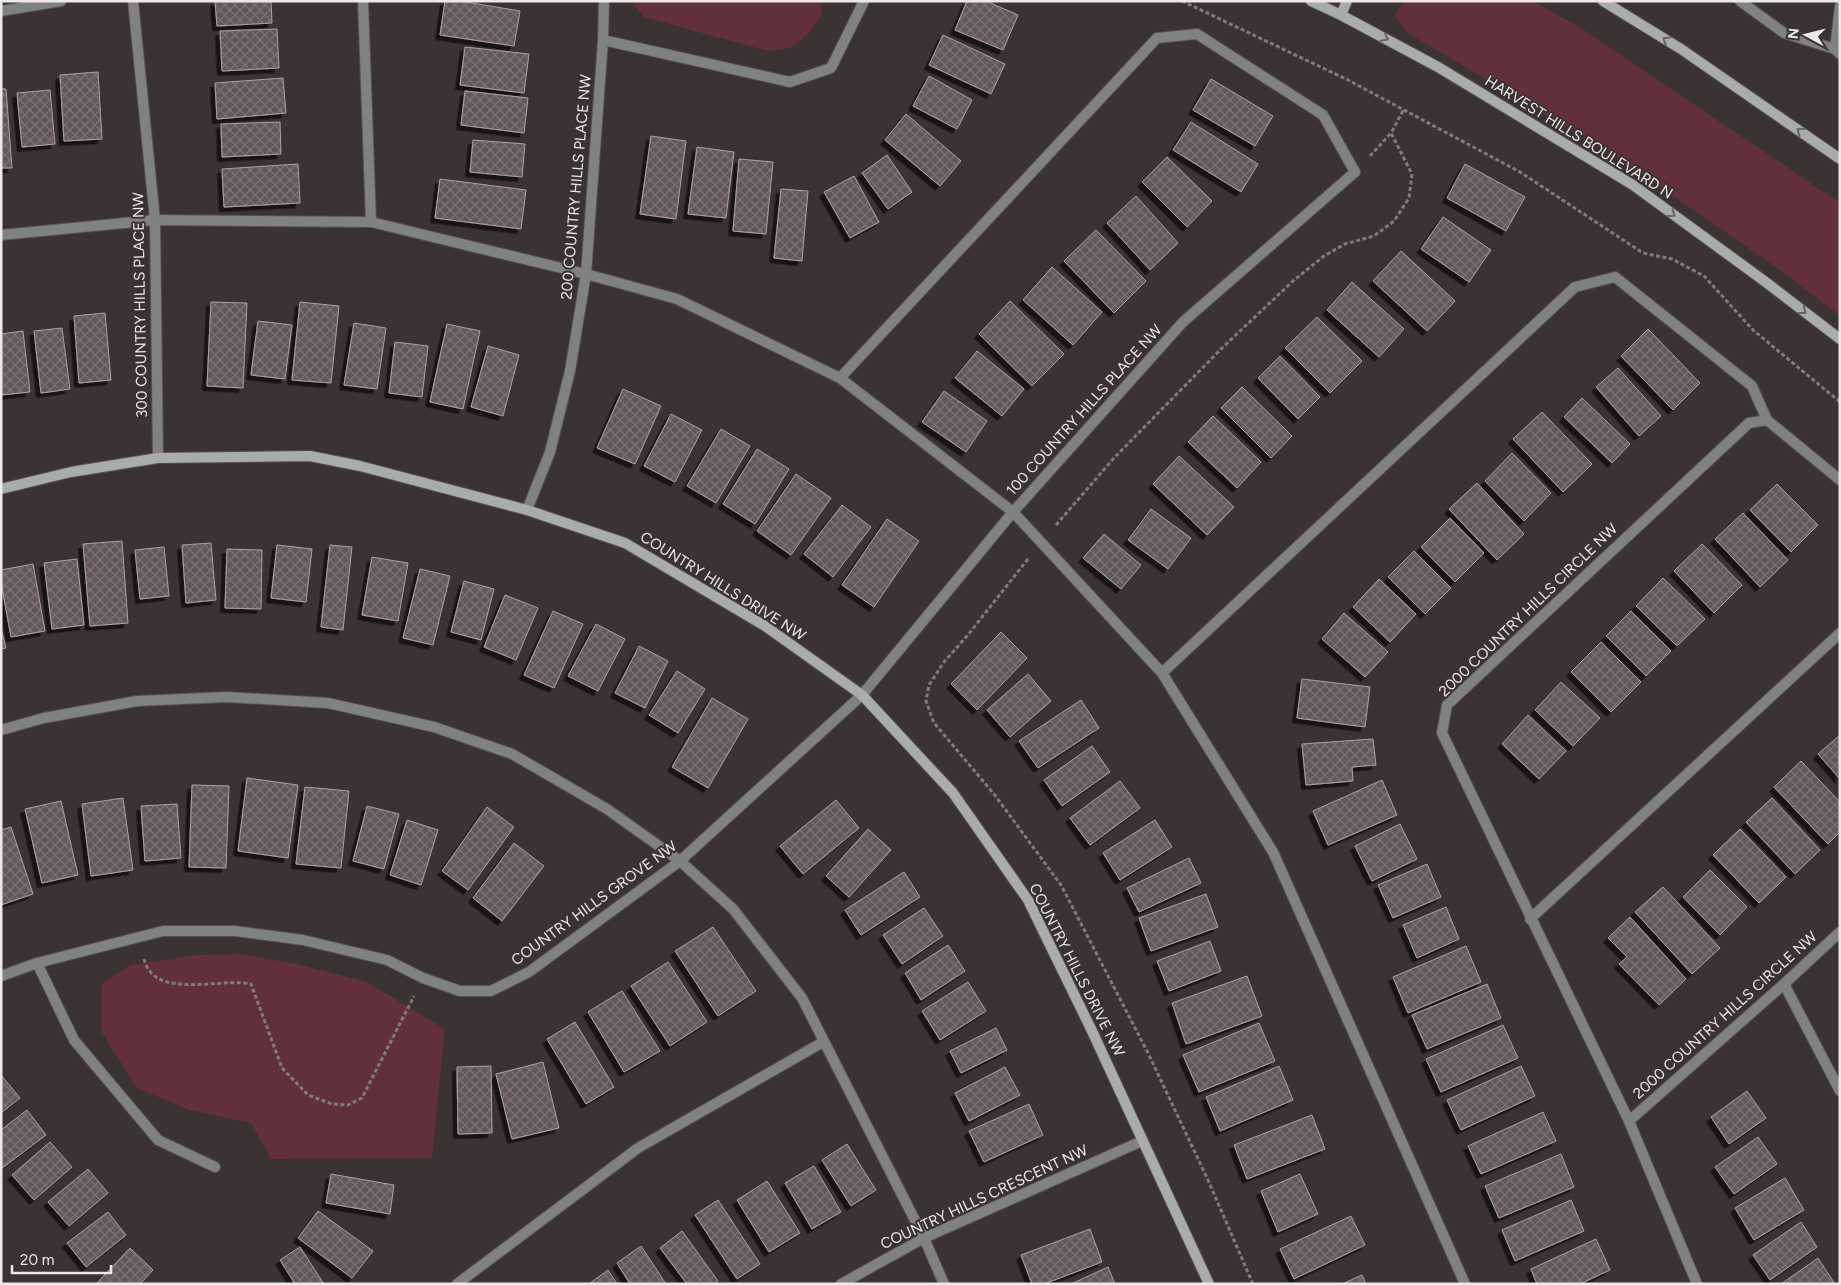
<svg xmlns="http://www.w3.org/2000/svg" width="1841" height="1285" viewBox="0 0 1841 1285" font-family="Figtree,sans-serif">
  <defs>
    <pattern id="building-cross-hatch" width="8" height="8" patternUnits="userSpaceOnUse" patternTransform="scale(1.25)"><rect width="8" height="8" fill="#62595b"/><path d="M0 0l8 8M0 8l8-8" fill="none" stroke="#797173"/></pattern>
    <filter id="shadow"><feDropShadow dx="-4.5" dy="4.5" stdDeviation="0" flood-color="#0009"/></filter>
  </defs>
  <rect width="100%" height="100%" fill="#3a3233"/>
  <path fill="#622f3d" d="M631,1h191l-1,15 -12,17 -19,15 -22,3 -124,-34z
    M1403,1h130l51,29 256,173v113l-67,-51 -152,-105 -213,-127 -13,-17z
    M240,954l57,10 70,18 78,47 -13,129 -161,1 -20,-36 -62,-13 -52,-22 -36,-57 1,-47 28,-19 67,-10z"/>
  <path fill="url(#building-cross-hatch)" stroke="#aca2a4" filter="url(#shadow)" d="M215,1h56l1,22 -55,3z
    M445,1h15l60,10 -6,35 -74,-11z
    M967,1h19l32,14 -15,35 -48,-20z
    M277,29l2,39 -57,3 -2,-40z
    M943,35l62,29 -14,30 -62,-29z
    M465,47l64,7 -5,39 -64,-8z
    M98,72l4,67 -38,2 -4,-66z
    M929,76l43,24 -15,29 -44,-23z
    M283,78l3,35 -69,6 -2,-36z
    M1211,79l62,37 -18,30 -62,-36z
    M1,89h5l6,79h-11z
    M50,90l5,54 -33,3 -5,-54z
    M465,91l63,7 -4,35 -63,-8z
    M906,114l55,47 -21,25 -55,-46z
    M280,122l1,32 -59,3 -1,-33z
    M1191,122l67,42 -17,28 -68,-42z
    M651,136l35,5 -10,78 -36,-5z
    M473,140l52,4 -3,33 -52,-5z
    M697,147l37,5 -8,66 -38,-4z
    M887,155l25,37 -24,17 -26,-36z
    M1167,157l45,44 -25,26 -45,-45z
    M739,159l34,3 -7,72 -33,-3z
    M298,164l2,39 -76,4 -2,-38z
    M1465,164l60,33 -19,34 -59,-33z
    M854,176l25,46 -29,16 -26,-46z
    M440,179l86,11 -5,39 -86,-11z
    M781,189l27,2 -6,70 -28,-3z
    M1136,196l42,47 -28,27 -43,-47z
    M1443,217l48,33 -22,32 -48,-33z
    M1096,230l50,51 -32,32 -50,-52z
    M1401,251l54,50 -28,30 -54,-50z
    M1052,267l50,45 -29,33 -50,-45z
    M1352,282l52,47 -25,28 -52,-47z
    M1010,301l54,53 -32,32 -53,-52z
    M211,302l36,1 -4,85 -36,-2z
    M300,302l39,4 -8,77 -39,-3z
    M105,313l6,67 -32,3 -5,-67z
    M1317,317l45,44 -32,32 -45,-45z
    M258,321l34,4 -7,54 -34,-4z
    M354,323l32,5 -9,61 -33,-4z
    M447,324l33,7 -17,78 -33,-7z
    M62,328l8,61 -29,4 -7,-62z
    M1648,329l52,54 -27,27 -52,-54z
    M23,331l7,61 -29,3v-61z
    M395,342l33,4 -6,51 -33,-4z
    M488,346l31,9 -16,61 -32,-9z
    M977,351l47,38 -22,27 -47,-38z
    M1280,356l40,41 -22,22 -40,-41z
    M1618,368l43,48 -22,20 -43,-49z
    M1242,387l50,49 -21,22 -50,-50z
    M623,389l38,17 -26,58 -38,-16z
    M944,391l43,30 -21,31 -44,-30z
    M1582,398l48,46 -18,19 -48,-46z
    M1542,412l50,52 -29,28 -50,-53z
    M671,414l31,16 -27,52 -31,-16z
    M1213,416l48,46 -24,26 -49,-46z
    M721,429l29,17 -34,57 -29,-17z
    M757,449l32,20 -34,55 -32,-20z
    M1512,453l39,40 -27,28 -39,-40z
    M1179,456l55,51 -27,28 -54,-51z
    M796,474l35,24 -40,57 -34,-24z
    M1477,483l47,51 -27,26 -48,-51z
    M1777,484l41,41 -27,27 -41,-42z
    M842,505l29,22 -38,50 -29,-23z
    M1151,509l40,29 -23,31 -40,-29z
    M1743,513l45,47 -28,27 -45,-48z
    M1450,518l34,35 -29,29 -34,-35z
    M887,519l32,22 -45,66 -32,-22z
    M1104,534l37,31 -20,24 -38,-31z
    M122,541l6,82 -38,3 -7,-82z
    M211,543l5,57 -30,3 -4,-58z
    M1702,544l40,41 -28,28 -40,-42z
    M277,545l35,4 -6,53 -35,-4z
    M330,545l22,2 -9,83 -22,-3z
    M164,547l5,49 -29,3 -5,-49z
    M227,549l35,1 -1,59 -36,-1z
    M1414,551l37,37 -26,26 -37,-37z
    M372,557l36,6 -10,58 -36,-6z
    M77,559l7,66 -32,4 -8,-66z
    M33,564l12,67 -34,6 -10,-55v-12z
    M420,569l30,7 -17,69 -30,-7z
    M1663,578l42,41 -28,27 -41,-40z
    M1379,579l37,35 -26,28 -37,-35z
    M464,581l30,8 -13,51 -30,-8z
    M505,595l33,13 -22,52 -32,-13z
    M553,611l30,13 -29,64 -30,-13z
    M1631,611l40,40 -25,25 -40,-40z
    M1344,613l44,39 -23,25 -43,-38z
    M596,624l29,15 -27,52 -30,-15z
    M1,628l5,20 -5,1z
    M1001,632l26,26 -50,52 -26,-26z
    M1601,642l40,40 -30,30 -40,-40z
    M639,646l29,15 -23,47 -30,-15z
    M677,671l28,18 -27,44 -29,-18z
    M1028,674l23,27 -41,36 -23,-27z
    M1302,679l68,8 -5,40 -68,-9z
    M1561,682l39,36 -27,28 -38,-36z
    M712,698l36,21 -40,69 -36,-21z
    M1081,700l18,28 -61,40 -19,-27z
    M1528,715l38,36 -27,28 -37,-35z
    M1840,735v44l-22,-25z
    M1373,739l3,26 -24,2 1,14 -47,4 -4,-41z
    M1092,746l18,26 -48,34 -18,-26z
    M1801,761l39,41v30l-12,12 -54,-57z
    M247,778l51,7 -10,73 -50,-7z
    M1382,780l15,35 -69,30 -15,-34z
    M1120,781l20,27 -50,37 -20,-27z
    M192,785l37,1 -3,82 -37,-1z
    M305,787l44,4 -8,77 -45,-4z
    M123,798l10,72 -42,6 -9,-72z
    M1772,798l48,52 -25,24 -49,-52z
    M836,800l23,28 -56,46 -23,-28z
    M61,801l17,74 -36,8 -17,-74z
    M177,804l4,54 -36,3 -4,-55z
    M367,806l32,8 -15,55 -31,-8z
    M487,807l27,20 -46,63 -26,-19z
    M407,820l31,10 -17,55 -31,-10z
    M1155,820l17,27 -52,33 -17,-27z
    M1400,824l17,35 -45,22 -17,-35z
    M11,827l22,67 -32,11v-75z
    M868,829l23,21 -42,47 -23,-21z
    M1740,829l46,48 -27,26 -46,-48z
    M514,843l30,23 -42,55 -29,-23z
    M1189,858l12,25 -62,29 -12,-24z
    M1427,864l14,33 -48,21 -15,-33z
    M1710,870l37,37 -27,28 -37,-38z
    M904,872l16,25 -59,38 -16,-25z
    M1663,887l57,61 -28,26 -57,-62z
    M1206,894l12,33 -67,24 -12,-33z
    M1446,907l13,32 -42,19 -14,-33z
    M924,908l19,28 -41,28 -19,-29z
    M1630,917l56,62 -27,26 -40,-41 8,-7 -19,-19z
    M713,927l43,64 -38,25 -43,-65z
    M1210,941l11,30 -52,20 -12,-30z
    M948,945l17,26 -44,29 -16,-27z
    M1466,946l15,36 -73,31 -15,-36z
    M668,962l39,60 -37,24 -39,-60z
    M1247,976l15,40 -76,28 -14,-41z
    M968,982l18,29 -46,29 -18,-29z
    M1487,984l14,34 -74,31 -15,-34z
    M622,991l38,60 -36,21 -36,-60z
    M575,1022l39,65 -28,17 -39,-65z
    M1259,1023l16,38 -76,31 -16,-37z
    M1503,1025l15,33 -77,34 -15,-33z
    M996,1028l11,22 -46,23 -11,-22z
    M543,1062l16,66 -47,11 -16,-65z
    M491,1066l1,67 -34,1 -1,-67z
    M1279,1066l14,34 -73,31 -14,-34z
    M1521,1066l14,30 -74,34 -14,-30z
    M1005,1067l15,28 -51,26 -14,-28z
    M1,1075l19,23 -19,15z
    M1747,1091l19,27 -37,26 -18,-27z
    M1029,1104l14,31 -59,27 -15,-31z
    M27,1110l19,25 -45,34v-39z
    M1543,1112l13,29 -75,33 -13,-28z
    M1312,1115l13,34 -78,30 -13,-34z
    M1758,1137l19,27 -43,30 -19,-27z
    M50,1142l22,25 -38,33 -22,-25z
    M847,1144l29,46 -25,16 -29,-46z
    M1561,1154l13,33 -75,31 -14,-32z
    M814,1166l27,46 -29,17 -27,-46z
    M88,1169l20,24 -39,33 -21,-24z
    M331,1174l63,11 -4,29 -64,-11z
    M1300,1174l18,40 -40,18 -17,-41z
    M1785,1178l19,32 -50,30 -19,-32z
    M767,1181l33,52 -31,19 -32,-52z
    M718,1200l42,64 -23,15 -42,-64z
    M1571,1200l13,31 -69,30 -13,-31z
    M318,1211l55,40 -21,27 -54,-40z
    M108,1212l18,23 -40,32 -19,-24z
    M1351,1216l14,29 -71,34 -14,-30z
    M1801,1222l16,25 -47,33 -17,-25z
    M1090,1229l12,33 -58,22h-12l-11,-29z
    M682,1231l36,50 -4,3h-27l-27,-36z
    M1596,1239l14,31 -30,14h-43l-6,-15z
    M641,1246l25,38h-36l-13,-21z
    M300,1247l24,37h-29l-15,-24z
    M130,1248l23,22 -13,14h-44z
    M1818,1258l17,26h-54z
    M1108,1267l7,17h-44z
    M608,1270l9,14h-28z
    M1362,1275l4,9h-24z"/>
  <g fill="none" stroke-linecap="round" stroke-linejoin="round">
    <g stroke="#574f50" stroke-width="12">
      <path id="lane" d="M363,1l8,221
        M1740,1l44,32 51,16
        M1,235l154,-15 216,2 215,52 91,25 163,79 173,134 149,161 111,179 192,432
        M840,378l317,-340 40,-4 126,81 32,57
        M1162,673l413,-386 40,-10 137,109 15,34
        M1,730l43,-12 93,-17 90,-4 101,6 106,24 78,27 95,55 73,52 53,48 69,89 122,240 20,46
        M1530,919l310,-286
        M1784,984l56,107
        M457,1284l181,-136 185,-106"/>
    </g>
    <g stroke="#574f50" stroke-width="12">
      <path id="street" d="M133,1l22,219 3,238
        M1840,6l-5,43 5,5
        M1,11l60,-10
        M603,40l187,42 41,-14 33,-67
        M527,510l23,-58 20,-81 16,-97 17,-234 1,-39
        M37,963l37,77 84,100 57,27
        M1,976l36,-13 126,-32h72l68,9 84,20 36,18 37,13h31l38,-19 151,-111 182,-166 151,-183 170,-190 172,-150
        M1629,1121l155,-137 56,-52
        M841,1284l83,-46 218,-97
        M1697,1284l-68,-163 -187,-388 5,-28 302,-282 18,-3 73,60"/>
    </g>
    <g stroke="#574f50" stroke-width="12">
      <path id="secondary" d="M1311,1l30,14 97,52 195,118 134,98 73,56
        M1603,1l78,48 159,110
        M1341,15l6,-14
        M1,489l70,-17 87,-14 152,-2 50,10 167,44 98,33 140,83 97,69 91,98 75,107 64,131 117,253"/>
    </g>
    <path stroke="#827b7c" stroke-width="3" stroke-dasharray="4 2.5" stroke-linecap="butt" d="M1182,1l166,79 172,92 123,81 29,6 32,17 49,54 87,72
      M1370,156l21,-23
      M1056,525l58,-67 108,-110 71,-67 31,-25 21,-12 29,-8 20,-15 15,-23 3,-24 -21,-41 13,-24
      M1028,559l-61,77 -23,26 -15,23 -3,16 8,22 60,71 67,91 87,168 60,127 45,104
      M144,959c1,4 3,9 5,11 18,26 75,8 102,14l31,84 26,27 24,9 16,1 14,-7 52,-102"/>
    <use href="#lane" stroke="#7f827f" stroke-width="10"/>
    <use href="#street" stroke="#7f827f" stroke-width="10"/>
    <use href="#secondary" stroke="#a8ada9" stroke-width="10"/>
  </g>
  <defs><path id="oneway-chevron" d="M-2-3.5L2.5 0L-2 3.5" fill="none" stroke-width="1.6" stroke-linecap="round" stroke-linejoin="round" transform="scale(1.25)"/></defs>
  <g stroke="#666362">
    <use href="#oneway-chevron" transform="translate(1385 38) rotate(28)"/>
    <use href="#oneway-chevron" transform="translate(1666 40) rotate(-148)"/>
    <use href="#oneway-chevron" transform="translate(1800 131) rotate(-145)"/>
    <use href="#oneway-chevron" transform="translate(1672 214) rotate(36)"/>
    <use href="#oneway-chevron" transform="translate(1803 311) rotate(38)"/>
  </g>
  <g text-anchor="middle" stroke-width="4" stroke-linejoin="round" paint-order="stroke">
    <g font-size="15" fill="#eee8e9" stroke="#3a3233">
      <text transform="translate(1579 137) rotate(32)" y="5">HARVEST HILLS BOULEVARD N</text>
      <text transform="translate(576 187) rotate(-85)" y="5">200 COUNTRY HILLS PLACE NW</text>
      <text transform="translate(140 305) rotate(-91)" y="5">300 COUNTRY HILLS PLACE NW</text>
      <text transform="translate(1084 410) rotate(-48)" y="5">100 COUNTRY HILLS PLACE NW</text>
      <text transform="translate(723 586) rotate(32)" y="5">COUNTRY HILLS DRIVE NW</text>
      <text transform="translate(1528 610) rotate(-44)" y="5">2000 COUNTRY HILLS CIRCLE NW</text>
      <text transform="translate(594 903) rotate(-36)" y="5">COUNTRY HILLS GROVE NW</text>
      <text transform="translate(1077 970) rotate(63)" y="5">COUNTRY HILLS DRIVE NW</text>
      <text transform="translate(1725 1015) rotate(-42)" y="5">2000 COUNTRY HILLS CIRCLE NW</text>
      <text transform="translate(984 1197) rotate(-25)" y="5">COUNTRY HILLS CRESCENT NW</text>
    </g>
  </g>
  <rect width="1841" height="1285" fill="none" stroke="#eee8e9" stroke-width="5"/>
  <g transform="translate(1806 35) rotate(277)" stroke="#3a3233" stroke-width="4" paint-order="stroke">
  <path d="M0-4L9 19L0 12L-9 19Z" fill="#eee8e9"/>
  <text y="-8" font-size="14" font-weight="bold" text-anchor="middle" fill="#eee8e9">N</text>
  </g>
  <path d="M12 1265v8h99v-8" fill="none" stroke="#eee8e9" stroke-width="2.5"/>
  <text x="20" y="1265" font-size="15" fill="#eee8e9" stroke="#3a3233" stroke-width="4" paint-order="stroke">20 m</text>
</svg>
